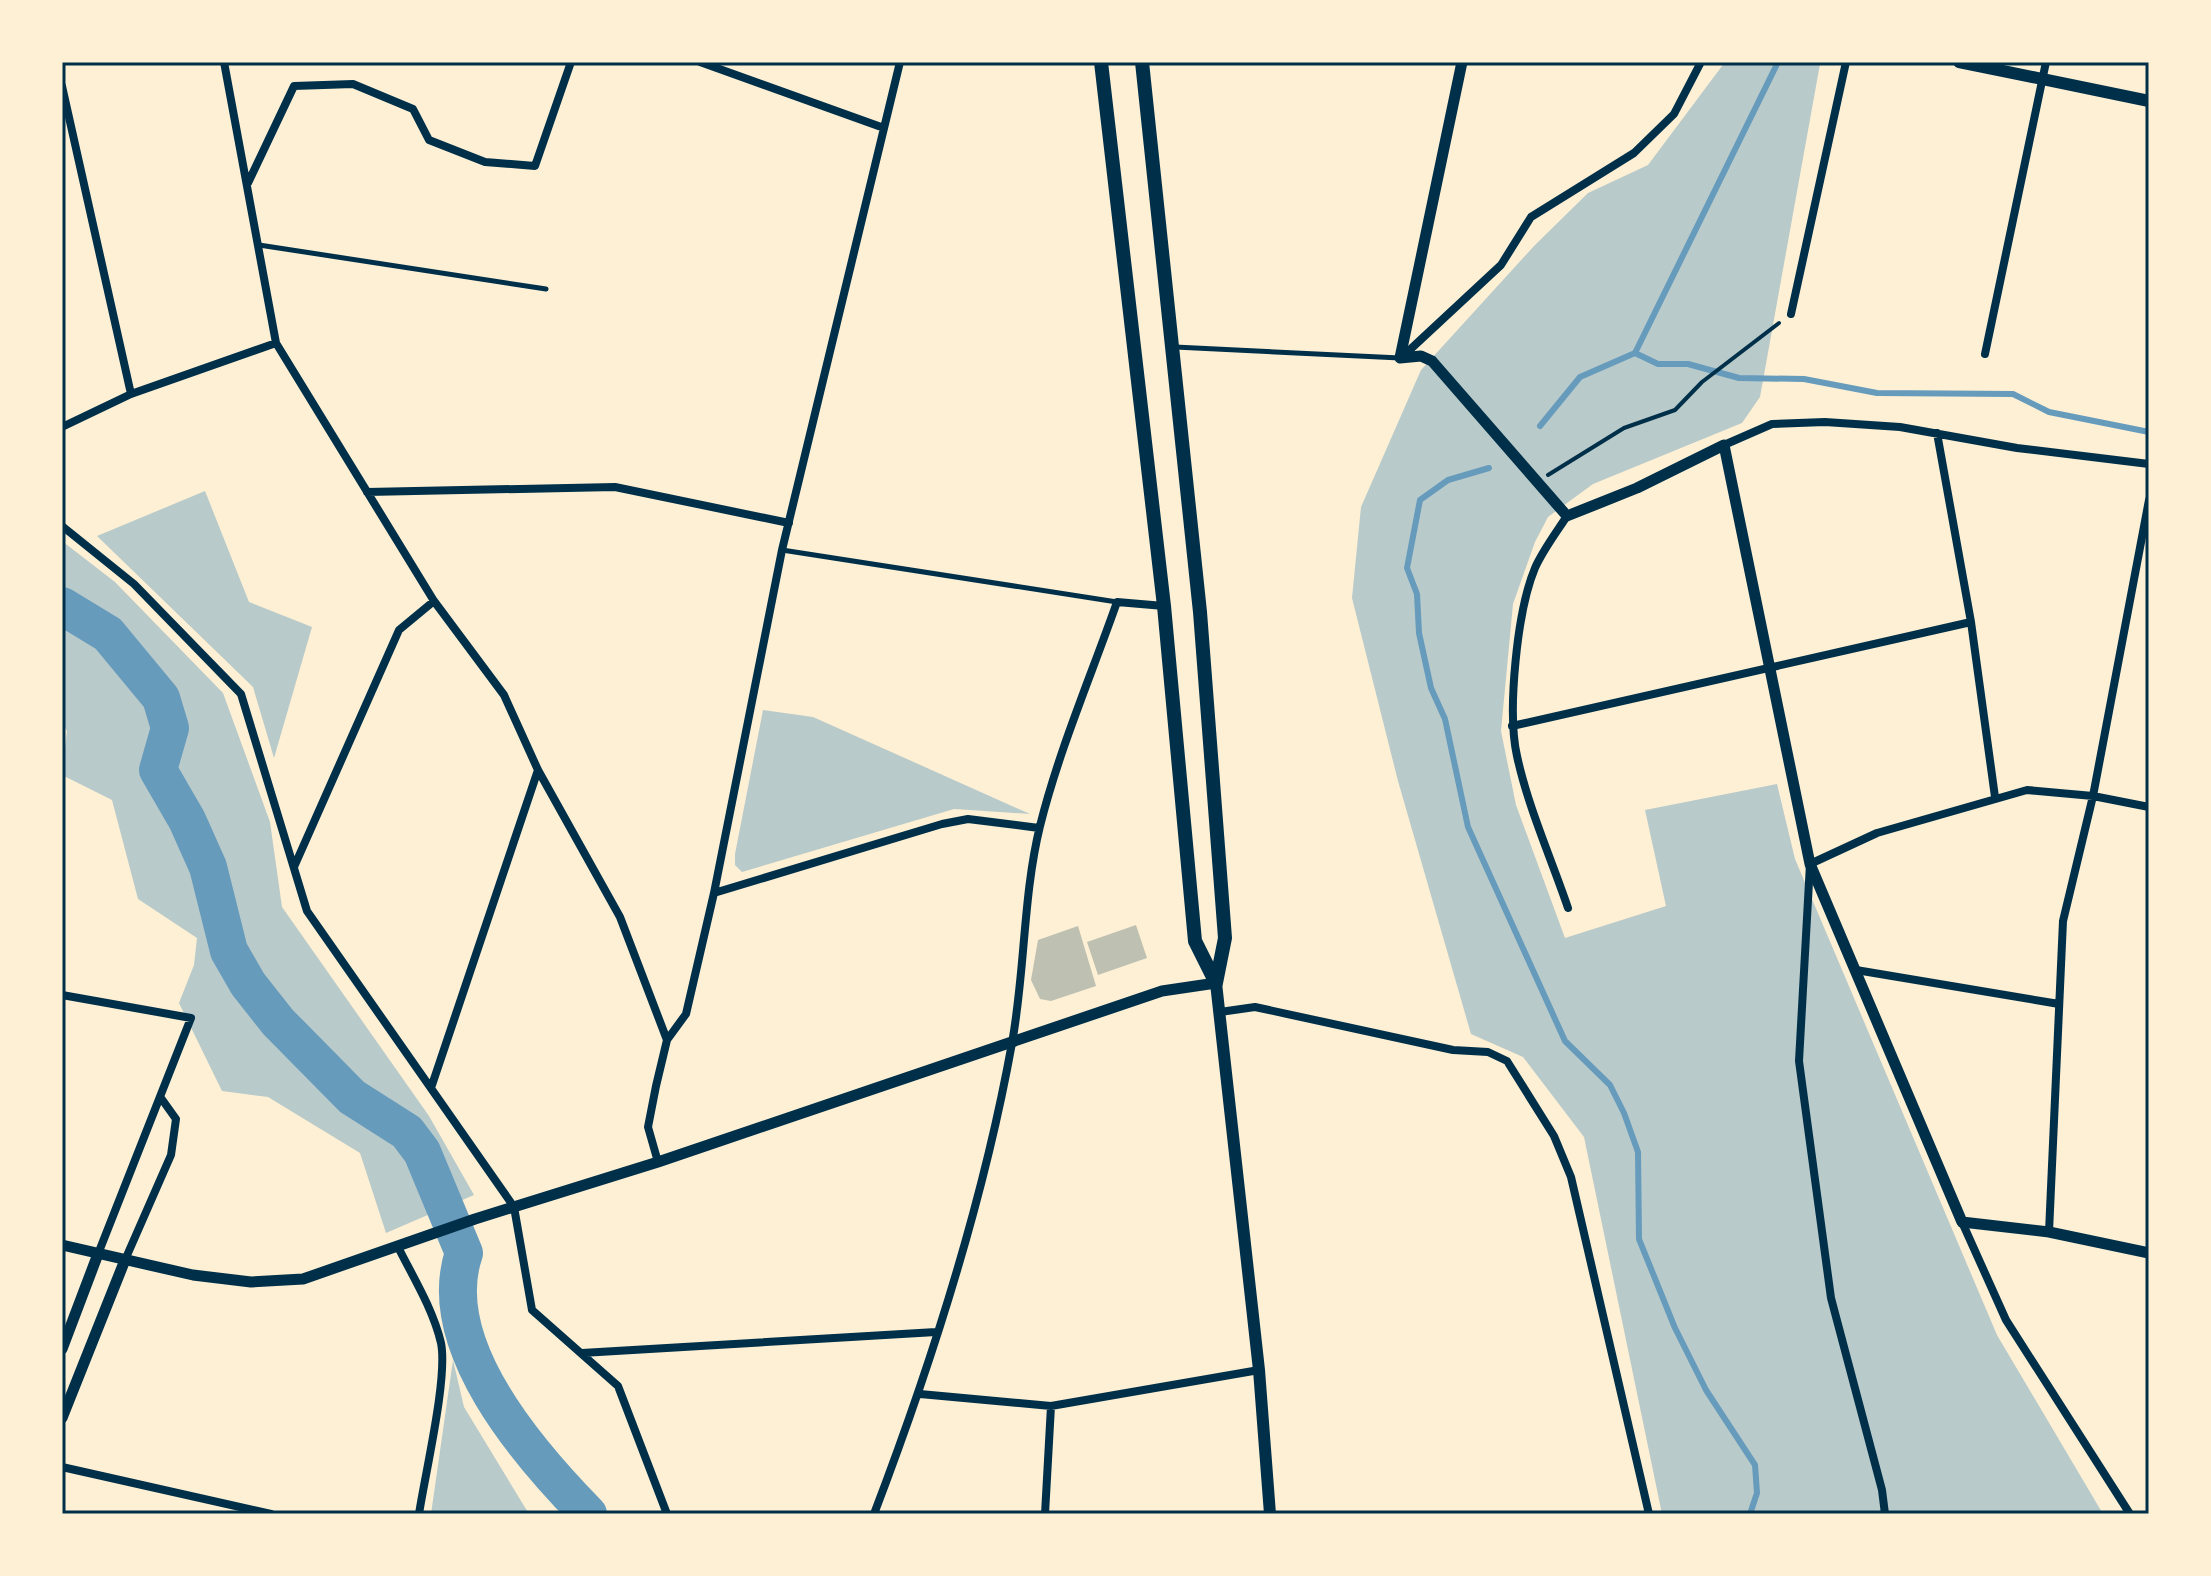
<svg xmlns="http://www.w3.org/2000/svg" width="2211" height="1576" viewBox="0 0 2211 1576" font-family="'Roboto Condensed',sans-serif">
  <rect width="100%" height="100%" fill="#fdf0d5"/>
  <path fill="#b9caca" d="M1725,62l95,2 -60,333 -18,26 -149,61 -45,33 -13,25 -22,62 -12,127 15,74 49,133 101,-32 -21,-96 132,-26 18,75 202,476 106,179h-441l-78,-377 -61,-80 -52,-23 -73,-253 -46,-183 9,-91 60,-137 114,-125 53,-52 60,-28z
    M205,491l44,111 63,25 -38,131 -21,-71 -156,-151z
    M62,541l53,41 108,111 47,129 12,85 147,209 45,79 -88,38 -26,-80 -92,-56 -46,-6 -43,-88 15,-38 3,-27 -59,-39 -26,-99 -50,-25 5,-44 -5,-8z
    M763,710l50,7 217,97 -76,-5 -212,63 -7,-7v-11z
    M453,1360l11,47 65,107h-98z"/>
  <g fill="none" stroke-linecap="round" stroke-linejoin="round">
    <path stroke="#669bbc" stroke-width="6" d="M1635,353l23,11h30l51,14 65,1 73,14 136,1 36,18 100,20
      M1540,426l40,-49 55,-24 143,-291
      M1489,468l-41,12 -28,20 -13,68 10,26 2,39 12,55 14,31 23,108 97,214 45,44 14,28 14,39 1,87 36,89 31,62 49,75 2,28 -7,21"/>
    <path stroke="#669bbc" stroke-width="38" d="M62,606l46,28 53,64 9,30 -12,42 29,50 21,47 21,84 19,33 30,38 74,75 55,35 15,20 42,101c-31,91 64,200 124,261"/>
  </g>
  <path fill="#bec0b2" d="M1136,925l11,33 -49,17 -11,-33z
    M1078,926l18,60 -45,15 -11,-2 -9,-19 7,-40z"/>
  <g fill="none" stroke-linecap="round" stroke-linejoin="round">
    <path stroke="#003049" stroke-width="4" d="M1548,475l76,-47 51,-18 27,-28 77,-59"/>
    <path stroke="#003049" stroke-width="5" d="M259,245l287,44
      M1175,347l225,11
      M782,550l335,52"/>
    <path stroke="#003049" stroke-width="8" d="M224,62l52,281 158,258 70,94 34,75 82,147 47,123
      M700,62l184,66
      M62,86l69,308
      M248,183l46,-97 59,-2 60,25 16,31 56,22 50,4 36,-104
      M1791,314l55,-252
      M1985,354l61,-292
      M1401,358l100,-93 30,-48 103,-64 40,-39 27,-52
      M62,427l69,-33 145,-51
      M1937,433l34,189 24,175
      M1724,445l48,-21 53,-2 75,5 117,21 132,16
      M367,492l248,-5 174,36
      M1567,516c-11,17 -24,34 -32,52 -18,43 -28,144 -18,188 11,51 34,102 51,152
      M62,526l72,58 107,110 66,217 207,296 18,103 86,76 49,128
      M1512,726l459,-104
      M294,867l105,-237 35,-29
      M714,893l228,-69 26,-5 71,9
      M1856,970l203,34
      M62,995l129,23 -93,236
      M1220,1012l35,-5 198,43 35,2 19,9 47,75 17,41 78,337
      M431,1088l107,-318
      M658,1162l-10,-35 8,-41 11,-46 19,-26 28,-121 68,-343 118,-488
      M1962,1222l44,98 124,194
      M2049,1232l14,-311 30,-125 56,-296
      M398,1247c15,30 35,62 43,96 7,35 -16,131 -22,171
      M125,1260l46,-105 5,-36 -15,-21
      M582,1353l354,-21
      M920,1394l131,12 208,-36
      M62,1467l209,47
      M874,1514c58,-152 109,-310 138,-471 13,-71 11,-148 28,-217 19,-76 51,-150 77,-224l47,4
      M1045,1514l6,-108
      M1885,1514l-3,-24 -51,-192 -32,-237 11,-197 67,-31 150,-43 66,6 56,11"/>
    <path stroke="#003049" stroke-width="11" d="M1462,62l-62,296 21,-2 11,5 135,155 70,-28 87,-43 86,419 152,358 87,10 100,21
      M62,1245l131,30 58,7 52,-3 172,-60 183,-57 504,-171 54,-8
      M62,1349l36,-95
      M62,1418l63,-158"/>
    <path stroke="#003049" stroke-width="12" d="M1959,62l190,39
      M1216,983l43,387 11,144"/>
    <path stroke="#003049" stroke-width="14" d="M1101,62l63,544 31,335 21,42
      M1142,62l58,550 25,326 -9,45"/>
  </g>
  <rect width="2211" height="1576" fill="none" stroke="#fdf0d5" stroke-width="128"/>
  <rect x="64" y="64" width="2083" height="1448" fill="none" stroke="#003049" stroke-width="3"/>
</svg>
